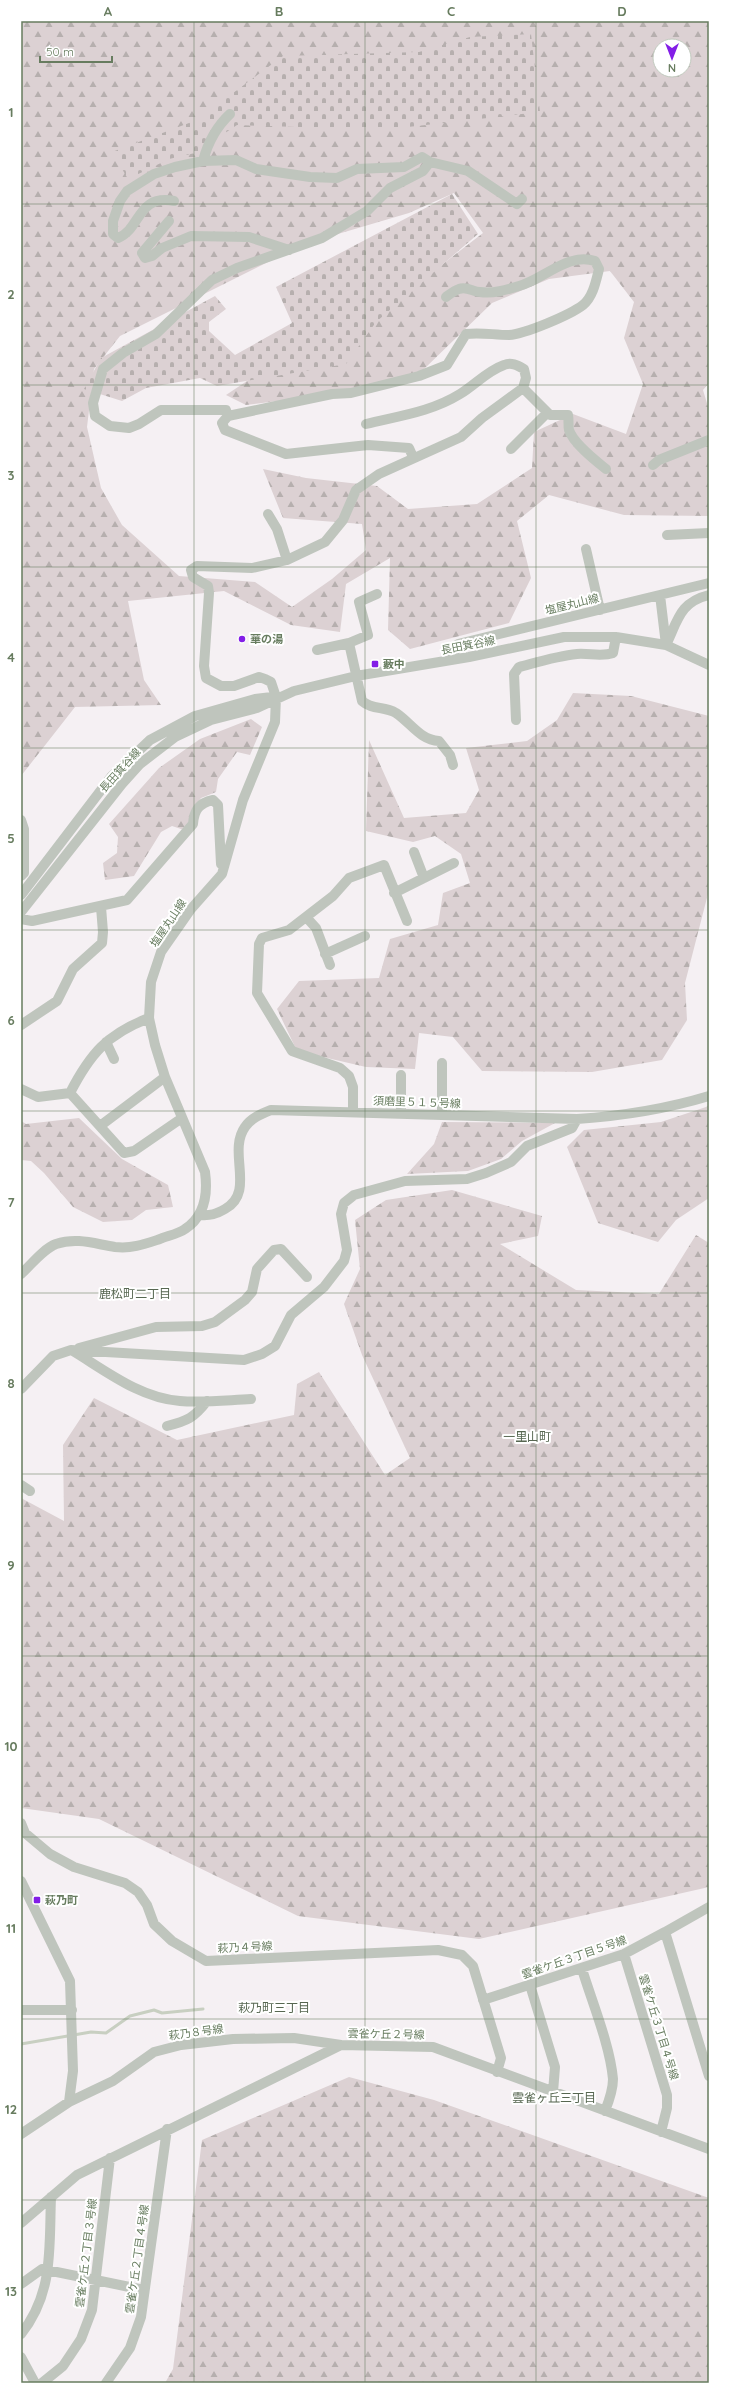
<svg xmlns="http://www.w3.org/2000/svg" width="730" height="2404" viewBox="0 0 730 2404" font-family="Quicksand,'Noto Sans JP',sans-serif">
  <defs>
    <pattern id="forest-firs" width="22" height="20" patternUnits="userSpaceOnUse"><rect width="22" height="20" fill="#dcd1d3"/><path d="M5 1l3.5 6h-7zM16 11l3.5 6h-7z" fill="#b6afae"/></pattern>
    <pattern id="cemetery-stones" width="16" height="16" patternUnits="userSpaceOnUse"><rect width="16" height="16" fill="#dcd1d3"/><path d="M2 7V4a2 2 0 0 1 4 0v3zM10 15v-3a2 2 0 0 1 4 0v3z" fill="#b6afae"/></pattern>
  </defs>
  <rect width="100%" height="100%" fill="#f5f0f3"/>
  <path fill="url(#forest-firs)" fill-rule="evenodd" d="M21,21h688v362l-6,7 6,20v106l-85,-1 -75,-20 -32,26 14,57 -22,45 -99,26 -22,-19 2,-72 -44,26 -6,48 -49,-7 -67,-34 -96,10 16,79 17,25 -86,2 -54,69zM660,46h24v24h-24zM454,193l29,40 -109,84 -124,62 -24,16 20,10 104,-13 72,-21 70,-68 57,-24 61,-8 24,31 -10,36 19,46 -17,50 -53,-20 -39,18 -2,36 -55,36 -69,5 -31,-23 -71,-8 -43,-9 20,49 79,6 4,26 -34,29 -40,28 -37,-25 -76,-6 -57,-51 -21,-37 -14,-61 7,-58 26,-33 184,-92 105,-31z
    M573,693l58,3 78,20v174l-24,93 2,37 -25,40 -70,12 -110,-1 -29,-34 -34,-4 -4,36 -49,-2 -69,-16 -20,-42 22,-28 80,-3 11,-39 48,-14 5,-32 27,-10 -9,-29 -26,-18 -22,6 -47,-11 3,-91 35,78 62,-5 13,-23 -13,-42 61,-7 30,-21z
    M251,719l11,8 -12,28 -13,-3 -19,27 -2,13 -15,6 -11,15 1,9 -7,8 -12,-4 -11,6 -27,44 -29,4 -2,-17 14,-10 1,-16 -9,-13 50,-56 41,-29z
    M709,1106v92l-33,22 -18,22 -60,-19 -31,-76 17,-17 77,-8z
    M79,1118l43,41 46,26 5,22 -27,3 -14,10 -29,2 -30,-15 -29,-34 -13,-12 -10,-1v-39l5,3z
    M442,1122l113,1 -33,18 -21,18 -33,12 -61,3 27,-30z
    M452,1190l90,26 -4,20 -38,8 76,46 83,4 37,-59 13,8v644l-230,52 -181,-23 -199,-97 -78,-11v-310l43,23 -1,-76 31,-47 83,42 117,-25 3,-31 22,-12 66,103 25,-17 -48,-103 -18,-51 16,-35 -5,-49 31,-20z
    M349,2077l85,23 275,98v185h-544l8,-14 29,-229z"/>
  <path fill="url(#cemetery-stones)" d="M531,34l9,78 -159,18 -144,-5 -42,28 -26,6 -41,20 -16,-27 85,-32 86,-64 136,-4 51,-15z
    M452,194l26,40 -102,88 -30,42 -129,22 -17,-8 -54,10 -24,13 -38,-12 17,-31 114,-62 11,13 -17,13v9l26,24 57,-32 -16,-36z"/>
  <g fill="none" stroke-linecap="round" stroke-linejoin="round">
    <path stroke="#c8cfc1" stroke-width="3" d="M21,2044l70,-12 15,1 24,-17 24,-6 8,3 41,-4"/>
    <path stroke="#bfc5bd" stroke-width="10" d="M203,161c5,-19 13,-34 27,-47
      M174,201c-37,-7 -33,28 -56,37l-5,-4v-13l7,-20 7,-10 27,-17 21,-7 28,-6 33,-1 20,9 54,8 27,1 20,-9 47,-2 18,-10 8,5 38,9 49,33 5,-5
      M169,221l-27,32 3,5 7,-2 10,-8 29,-12 58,1 40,13
      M523,388l27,27h18c1,5 0,11 1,15 4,13 27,31 37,39
      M228,416l-2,-6h-65l-22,14 -10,4 -19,-2 -15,-10 -2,-13 10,-34 20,-16 33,-19 56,-54 25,-12 85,-30 45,-27 23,-23 33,-17 7,-9
      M511,449l36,-36
      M413,457l-4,-9 -41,-3 -82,9 -61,-24 -3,-7 6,-7 104,-22 19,-1 68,-17 28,-11 19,-31c15,-2 28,1 43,1 16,-1 61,-20 74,-30 10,-8 13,-24 16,-36l-4,-8c-27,-9 -51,18 -76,25 -13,4 -26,8 -39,6 -7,0 -13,-6 -21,-3 -4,1 -9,5 -13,8
      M653,465l6,-5 50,-20
      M268,514l9,15 10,31
      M667,535l42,-2
      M586,549l14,61
      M660,595l6,50
      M349,643l13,58c10,9 22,5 34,12 15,10 24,27 43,28l11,14 3,10
      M666,645c12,-25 14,-43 43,-50
      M317,650l32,-7 19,-8 -9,-33 18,-8
      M451,660l7,-16 251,-61
      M516,720l-2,-46 5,-7c19,-5 38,-11 58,-13 12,-1 25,3 36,-1l3,-16
      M21,820l3,9v44l-3,3
      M414,852l10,26
      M394,893l60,-30
      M21,895l90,-118 39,-37 45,-24 60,-17 17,-2
      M21,912l101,-128 18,-20 35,-27 36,-17 46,-12 37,-17 62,-15 113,-19 95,-20h52l50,8 43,20
      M306,917l10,11 14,37
      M21,919l11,2 95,-21 66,-76c1,-14 6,-21 20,-24l5,5 3,59
      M325,954l40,-18
      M21,1025l36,-24 16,-32 29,-26 1,-11 -2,-25
      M106,1042l8,17
      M442,1063v52
      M401,1075v39
      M21,1089l17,8 32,-4c20,-39 37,-59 79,-75
      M70,1093l54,60 10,-2 48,-33
      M353,1112v-25l-4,-11 -9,-8 -48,-17 -35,-58 2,-49 3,-6 27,-8 44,-34 16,-18 35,-13 23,56
      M100,1126l65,-49
      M199,1215c12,1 17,-1 26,-6 31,-17 2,-57 20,-82 6,-9 16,-13 26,-17l306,9c45,-3 89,-10 132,-23
      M21,1274c10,-9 22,-25 35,-30 21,-7 39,0 59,3 17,2 30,-3 45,-8 7,-3 18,-5 25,-10 20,-13 23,-35 20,-57l-40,-95 -10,-32 -6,-27 2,-36 10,-30 30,-43 31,-35 21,-74 32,-78 1,-25 -5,-15 -6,-3 -6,-2 -25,9h-13l-15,-8 -2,-12 5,-73 -1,-7 -15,-9 -2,-7 6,-4 55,2 35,-8 38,-18 18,-22 13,-30 23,-16 82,-37 21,-19 41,-30 3,-10 -2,-9c-7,-4 -13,-7 -20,-4 -17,6 -29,20 -44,29 -29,18 -62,22 -94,30
      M79,1348l77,-21 46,-1 13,-4 30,-22 7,-8 5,-23 17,-19 7,-1 26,28
      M73,1351c33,20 67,47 107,50 23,2 48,-1 71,-2
      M21,1389l32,-33 18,-6 173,10 18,-6 13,-8 16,-31 33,-28 20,-26 3,-11 -6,-36 3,-11 10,-8 51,-14 62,-2 19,-6 25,-11 16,-16 45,-18 5,-9
      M167,1426c20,-5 27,-8 40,-25
      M21,1485l9,6
      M21,1823l4,10 25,21 24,13 51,16 13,9 9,13 7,19 18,17 34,20 232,-11 24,5 11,11 28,92 -4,14
      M21,1881l49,100 3,90 -4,31 -48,32
      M665,1932l44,-25
      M624,1954l43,141v13l-6,24
      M582,1969c10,33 28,76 31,110 0,11 -4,22 -8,32
      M530,1985l25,82 -2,25
      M483,2000l141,-46 41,-22 44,144
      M21,2010h51
      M69,2102l44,-21 41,-29 27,-7 52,-6 61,-1 47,7
      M21,2223l56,-48 264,-130 92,2 276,102
      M21,2284l21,-15 102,21
      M21,2334c33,-41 28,-87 30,-137
      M21,2357l14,26
      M42,2383l21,-17 18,-27 11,-29 18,-152
      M106,2383l24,-35 11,-31 26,-188"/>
  </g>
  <path fill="none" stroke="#677c5f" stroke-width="1" stroke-opacity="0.55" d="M194,21v2362M365,21v2362M536,21v2362M21,204h688M21,385h688M21,567h688M21,748h688M21,930h688M21,1111h688M21,1293h688M21,1474h688M21,1656h688M21,1837h688M21,2019h688M21,2200h688"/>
  <g fill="#831ee7" stroke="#fff" stroke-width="1.5">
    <circle cx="242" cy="639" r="4"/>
    <rect x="371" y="660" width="8" height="8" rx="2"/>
    <rect x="33" y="1896" width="8" height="8" rx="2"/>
  </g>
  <g text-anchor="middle" stroke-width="4" stroke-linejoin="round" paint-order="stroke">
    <g font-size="11" fill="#677c5f" stroke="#fff">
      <text transform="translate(572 604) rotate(-14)" y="4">塩屋丸山線</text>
      <text transform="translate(468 645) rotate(-11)" y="4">長田箕谷線</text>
      <text transform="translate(120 770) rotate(-48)" y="4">長田箕谷線</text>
      <text transform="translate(168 923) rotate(-56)" y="4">塩屋丸山線</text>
      <text transform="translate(417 1102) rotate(2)" y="4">須磨里５１５号線</text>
      <text transform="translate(245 1947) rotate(-3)" y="4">萩乃４号線</text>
      <text transform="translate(574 1957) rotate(-19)" y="4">雲雀ケ丘３丁目５号線</text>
      <text transform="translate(659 2027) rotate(73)" y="4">雲雀ケ丘３丁目４号線</text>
      <text transform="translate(196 2032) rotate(-8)" y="4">萩乃８号線</text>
      <text transform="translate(386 2034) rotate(1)" y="4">雲雀ケ丘２号線</text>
      <text transform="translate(86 2253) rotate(-83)" y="4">雲雀ケ丘２丁目３号線</text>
      <text transform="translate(137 2259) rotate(-82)" y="4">雲雀ケ丘２丁目４号線</text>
    </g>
    <g font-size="11" font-weight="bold" fill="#677c5f" stroke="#fff" text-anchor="start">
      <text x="250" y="643">華の湯</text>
      <text x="383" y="668">藪中</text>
      <text x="45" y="1904">萩乃町</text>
    </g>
    <g font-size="12" fill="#576751" stroke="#fff">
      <text x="135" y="1298">鹿松町二丁目</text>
      <text x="527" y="1441">一里山町</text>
      <text x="274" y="2012">萩乃町三丁目</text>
      <text x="554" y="2102">雲雀ヶ丘三丁目</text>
    </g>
  </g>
  <rect width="730" height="2404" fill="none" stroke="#ffffff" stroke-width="44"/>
  <g transform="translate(672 58) rotate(180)"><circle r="19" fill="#ffffff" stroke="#c2cbbf"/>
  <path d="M0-3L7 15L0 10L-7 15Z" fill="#831ee7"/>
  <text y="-6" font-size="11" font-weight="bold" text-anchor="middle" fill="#677c5f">N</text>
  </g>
  <path d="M40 56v6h72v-6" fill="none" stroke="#677c5f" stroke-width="2"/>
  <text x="46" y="56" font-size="12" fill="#677c5f" stroke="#ffffff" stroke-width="3" paint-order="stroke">50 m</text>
  <rect x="22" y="22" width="686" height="2360" fill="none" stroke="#677c5f" stroke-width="1.5"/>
  <g font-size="13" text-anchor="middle" font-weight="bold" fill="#677c5f">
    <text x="108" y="16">A</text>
    <text x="279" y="16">B</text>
    <text x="451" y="16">C</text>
    <text x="622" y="16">D</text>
    <text x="11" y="117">1</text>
    <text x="11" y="299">2</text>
    <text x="11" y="480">3</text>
    <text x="11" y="662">4</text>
    <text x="11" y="843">5</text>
    <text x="11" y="1025">6</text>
    <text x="11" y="1207">7</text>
    <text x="11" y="1388">8</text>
    <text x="11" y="1570">9</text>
    <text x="11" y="1751">10</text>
    <text x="11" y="1933">11</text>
    <text x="11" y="2114">12</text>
    <text x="11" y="2296">13</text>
  </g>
</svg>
